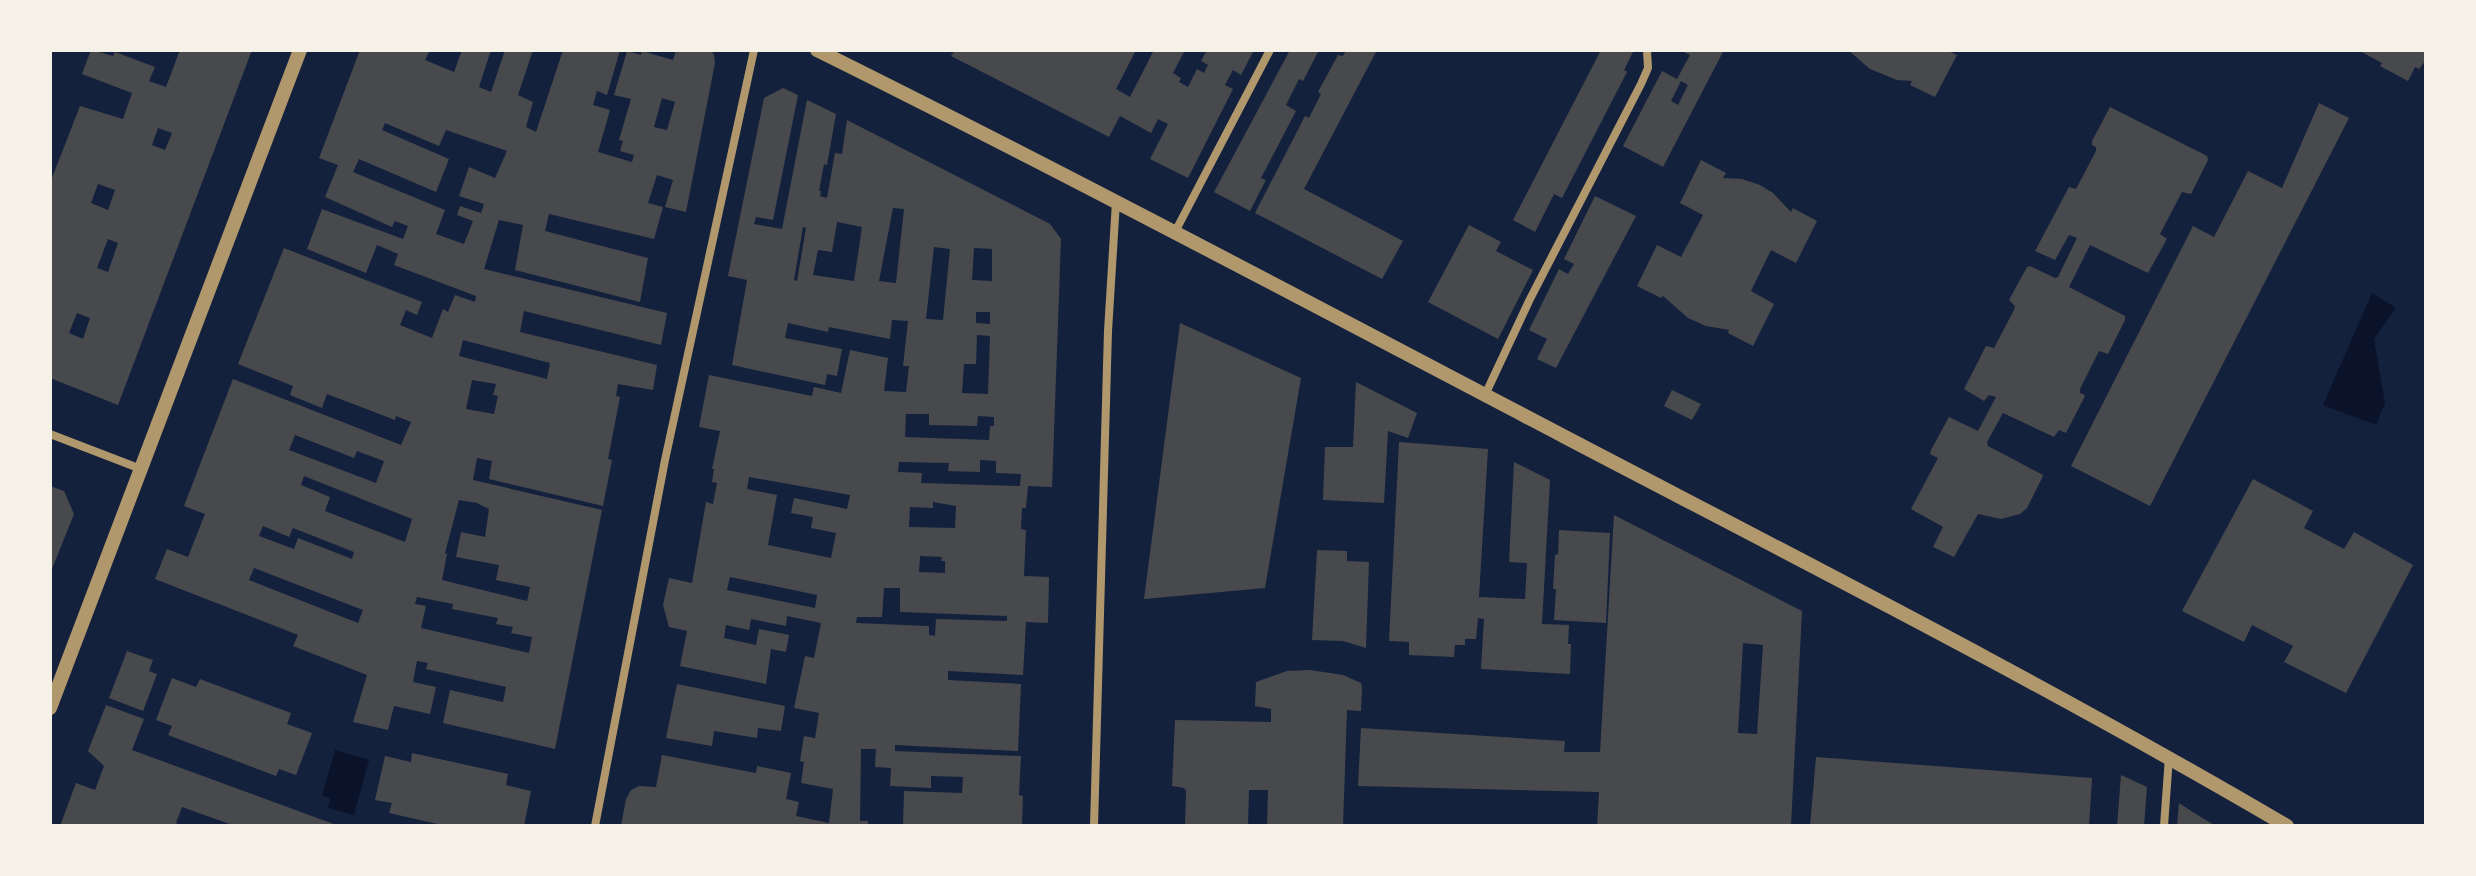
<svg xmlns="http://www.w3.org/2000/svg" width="2476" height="876" viewBox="0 0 2476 876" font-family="Overpass,sans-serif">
  <rect width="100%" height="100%" fill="#14213d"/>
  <path fill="#0b132b" d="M2372,293l24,15 -22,31 11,64 -9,22 -53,-20z
    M335,750l34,10 -15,55 -26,-7 2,-10 -8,-2z"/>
  <path fill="#48494c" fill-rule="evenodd" d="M91,50l22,6 2,-4 40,15 -6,14 17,6 14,-37h72l-134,355 -68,-27v-195l30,-77 43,13 9,-26 -50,-19zM158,128l14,5 -7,17 -13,-5zM98,184l17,6 -7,20 -17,-7zM108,239l10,4 -10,29 -11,-4zM77,313l13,5 -7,21 -14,-6z
    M360,50h70l-5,10 29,12 8,-22h29l-12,37 12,5 14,-42h28l-15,45 15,7 -7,25 10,5 27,-82h57l-13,45 -10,-4 -4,14 17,5 -12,42 34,10 2,-7 -14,-4 3,-10 -4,-1 12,-41 -17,-4 13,-44 14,4 1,-4 31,9 3,-10h35l3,5 1,8 -29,149 -21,-5 8,-27 -16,-5 -9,28 15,4 -9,32 -105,-25 -4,17 103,27 -8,44 -125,-32 8,-45 -24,-5 -15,49 183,44 -6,32 -137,-34 -4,21 137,33 -4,25 -35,-6 -2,12 4,1 -12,62 4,1 -9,46 -114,-27 3,-18 -15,-3 -4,22 129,30 -47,239 -112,-26 7,-33 53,12 3,-15 -80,-18 2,-6 -11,-2 -4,21 23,5 -6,27 -36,-8 -6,24 -35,-8 14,-47 -74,-29 5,-11 -143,-56 12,-30 21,8 17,-43 -21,-8 49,-127 168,66 10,-23 -15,-6 -1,4 -68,-26 -5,14 -32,-13 3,-9 -55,-22 46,-116 138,54 -5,13 -11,-5 -6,15 32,13 11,-29 5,3 7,-17 20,7 1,-6 -82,-31 4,-11 -21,-9 -11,28 -59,-24 15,-40 81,30 5,-13 -13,-5 -3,6 -67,-30 13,-32 -19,-7zM662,98l13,4 -8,28 -13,-3zM385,123l54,23 7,-16 61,21 -12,27 -26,-11 -10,29 25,8 -3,9 -21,-7 -3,9 16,6 -9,23 -28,-10 9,-24 -92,-38 6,-13 77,33 13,-33 -67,-29zM463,340l87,23 -3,16 -88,-23zM472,380l24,4 -3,11 5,1 -4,18 -28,-5zM295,435l59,23 3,-7 27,10 -8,22 -87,-33zM304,476l108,43 -7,23 -80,-31 5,-14 -29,-12zM459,500l18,3 12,6 -4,28 -24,-5 -5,25 43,8 -3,15 34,7 -3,14 -85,-21 5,-26 -2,-1zM263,526l26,11 4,-9 61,24 -2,7 -54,-21 -4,11 -35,-13zM254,568l109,42 -5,13 -109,-43zM417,597l36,7 -1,5 46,9 -2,6 17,3 -2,6 21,4 -3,16 -108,-25 5,-22 -11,-2z
    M955,50h181l-20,39 14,8 24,-47h31l-12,23 8,5 -2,4 9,5 9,-18 7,4 4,-8 -7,-4 6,-11h47l-13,25 -8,-5 -8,15 8,4 -45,89 -38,-19 18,-35 -10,-5 -7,14 -31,-17 -11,21 -158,-81z
    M1290,50h29l-16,31 -4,-2 -13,26 10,6 -35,67 5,2 -16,31 -36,-19z
    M1346,50h31l-73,139 99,52 -21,38 -127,-66 50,-97 4,2 12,-24 -3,-2 20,-37 5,1z
    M1601,50h33l-10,20 3,2 -65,126 -8,-4 -19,38 -22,-12z
    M1680,50h44l-61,117 -40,-21 39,-75 15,8 13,-24zM1681,81l7,4 -10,20 -7,-4z
    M1848,50h98l11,5 -22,42 -25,-12 2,-4 -15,-1 -27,-11z
    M2358,50h68v10l-7,9 -4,-2 -7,14 -28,-15 2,-3z
    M783,88l15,7 -25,125 -17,-3 -2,7 28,5 25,-129 29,14 -9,51 -3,-1 -5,27h2l-1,5 7,2 8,-45 7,1 5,-34 203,104 11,15 -9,248 -24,-1 -2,22h-4l-1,21 5,1 -2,46 25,1 -1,46 -22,-1 -3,53 -75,-4v9l73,4 -3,67 -123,-6v6l126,5 -2,39 4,1 -1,30h-119l1,-35 58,2 1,-16 -32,-1v12l-41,-2 1,-18 -16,-1 1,-18h-15l-1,72h8v5h-247l5,-27 5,-9 8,-4 17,1 6,-32 94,18 1,-7 34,7 -5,26 13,3 -3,14 33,7 4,-34 -32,-6 3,-21 -4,-1 4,-25 11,2 4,-25 -25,-5 11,-52 9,2 7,-35 -34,-7 -1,10 -35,-7 -2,11 -23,-5 -2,13 32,7 3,-16 30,6 -3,17 -15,-3 -5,35 -86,-18 7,-35 -18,-4 -6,-22 6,-27 23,5 14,-81 7,2 4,-21 -5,-1 2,-13h-2l8,-38 -21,-4 10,-52 103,21 2,-9 27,6 9,-43 38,8 -4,33 22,1 3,-26h-6l5,-45 -16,-1 -2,19 -61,-12 -1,5 -40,-9 -3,15 57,11 -5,27 -10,-2 -2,11 -93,-20 15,-85 -19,-4 36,-178zM893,208l11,1 -8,74 -17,-2zM837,222l25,5 -8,54 -41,-6 5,-25 14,2zM803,227l3,1 -9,53 -3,-1zM934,247l16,2 -7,71 -17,-1zM974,248l18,1v32l-20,-1zM976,312h14v12l-14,-1zM977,335l13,1 -2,58 -26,-1 2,-29h12zM906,414h23v11l48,1 1,-10 16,1v9h-4l-1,14 -84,-3zM980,460l16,1v12l25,1 -1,12 -99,-3 1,-10 -24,-1 1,-10 50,1 -1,8 32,1zM749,477l101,18 -3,14 -53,-11 -3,15 22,4 -2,11 25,5 -5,25 -63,-13 9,-50 -30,-6zM933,502l23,4 -1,22 -46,-1 1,-20 23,1zM920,556l22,1 -1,4h4v12l-26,-1zM730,577l87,18 -2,13 -88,-18zM884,588h16v24l107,4v5l-71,-2 -1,17 -6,-1v-9l-73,-3 1,-6h25z
    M2319,103l30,15 -199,388 -79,-40 122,-240 21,11 34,-66 34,17z
    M2110,107l97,49 1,4 -17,34 -9,-2 -22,42 7,5 -19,34 -58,-28 -21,42 56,29v4l-17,34 -9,-3 -19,38v4l5,2 -1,3 -18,35 -7,-3 -5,7 -51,-24 -16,29 1,4 55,29 -1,3 -15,30 -7,6 -19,5 -23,-5 -24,43 -21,-10 10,-20 -32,-18 27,-51 -8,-4 1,-4 18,-33 29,14 18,-34 -7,-2 -5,6 -20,-12 22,-43 8,2 20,-38 1,-4 -6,-6 18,-33 3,-1 25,12 3,-1 19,-39 -8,-3 -14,25 -20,-9 34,-64 7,2 20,-38v-4l-4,-2v-4z
    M1701,160l25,13 -3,5 19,1 18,6 13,8 18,19 2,-4 24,13 -21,42 -25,-13 -20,41 23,13 -21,42 -25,-13 1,-3 -23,-4 -18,-8 -25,-22 -2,2 -24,-12 20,-41 24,12 22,-42 -23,-12z
    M1595,196l41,20 -80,152 -19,-9 10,-20 -18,-9 30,-61 9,5 6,-10 -10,-5z
    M1469,225l32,17 -5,9 37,19 -35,69 -70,-37z
    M1180,323l121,55 -36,210 -121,11z
    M1356,382l61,31 -9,25 -20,-7 -4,72 -61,-3 2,-53h28z
    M1672,390l29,14 -9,16 -28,-14z
    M1399,442l89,7 -9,148 46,2 2,-36 -18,-1 5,-100 36,18 -8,144 27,1 -1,19h3l-1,30 -89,-5 3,-50 -6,-1 -2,21h-11v6h-10l-1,12 -45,-2v-13l-20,-1z
    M2253,479l60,32 -9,17 40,21 10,-17 59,33 -67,128 -62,-31 9,-16 -41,-21 -8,17 -62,-31z
    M50,486l14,5 10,23 -24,60z
    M1614,515l188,96 -11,215h-194l2,-34 -241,-6 3,-58 204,13 -1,11h36zM1743,643l20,2 -6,89 -19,-1z
    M1559,530l51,3 -4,90 -52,-3 2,-31h-3l2,-34 3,-1z
    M1317,550l30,1v10l22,1 -3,86 -23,-7 -31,-1z
    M127,651l26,9 -4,11 8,3 -14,37 -34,-13z
    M1310,670l33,5 18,8 1,4 -1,24 -14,-1 -4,116h-76l1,-36h-19l-1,36h-63l1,-35 -2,-3 -12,-2 3,-66 96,2v-13l-16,-3 1,-24 31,-11z
    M172,678l24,9 4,-8 91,34 -4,11 25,9 -16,42 -17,-6 -3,7 -108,-41 4,-9 -16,-6z
    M677,684l108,22 -4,25 -23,-3 -1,10 -43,-7 -2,15 -46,-8z
    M106,705l38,14 -12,31 207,76h-104l-53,-19 -6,16 7,3h-123l16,-43 19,7 9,-24 -16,-15z
    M412,753l96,21 -2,11 25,6 -7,35h-78l-57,-13 3,-10 -17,-3 10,-44 26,6z
    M1816,757l276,21 -3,48h-279z
    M2121,775l26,12 -3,39h-27z
    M2179,803l20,13 17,10h-39z"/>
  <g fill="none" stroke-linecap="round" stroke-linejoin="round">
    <path stroke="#b1986c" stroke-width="8" d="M1175,232l95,-182
      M1485,395l45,-96 111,-215 7,-16 -1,-18
      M50,434l91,35
      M595,826l70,-366 89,-410
      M1094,826l14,-495 8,-129
      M2164,826l5,-69"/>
    <path stroke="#b1986c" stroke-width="14" d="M817,50c252,125 500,257 750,388 241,126 485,250 720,388
      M50,708l250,-658"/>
  </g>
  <rect width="2476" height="876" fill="none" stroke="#f6f1e7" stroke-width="104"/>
</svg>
